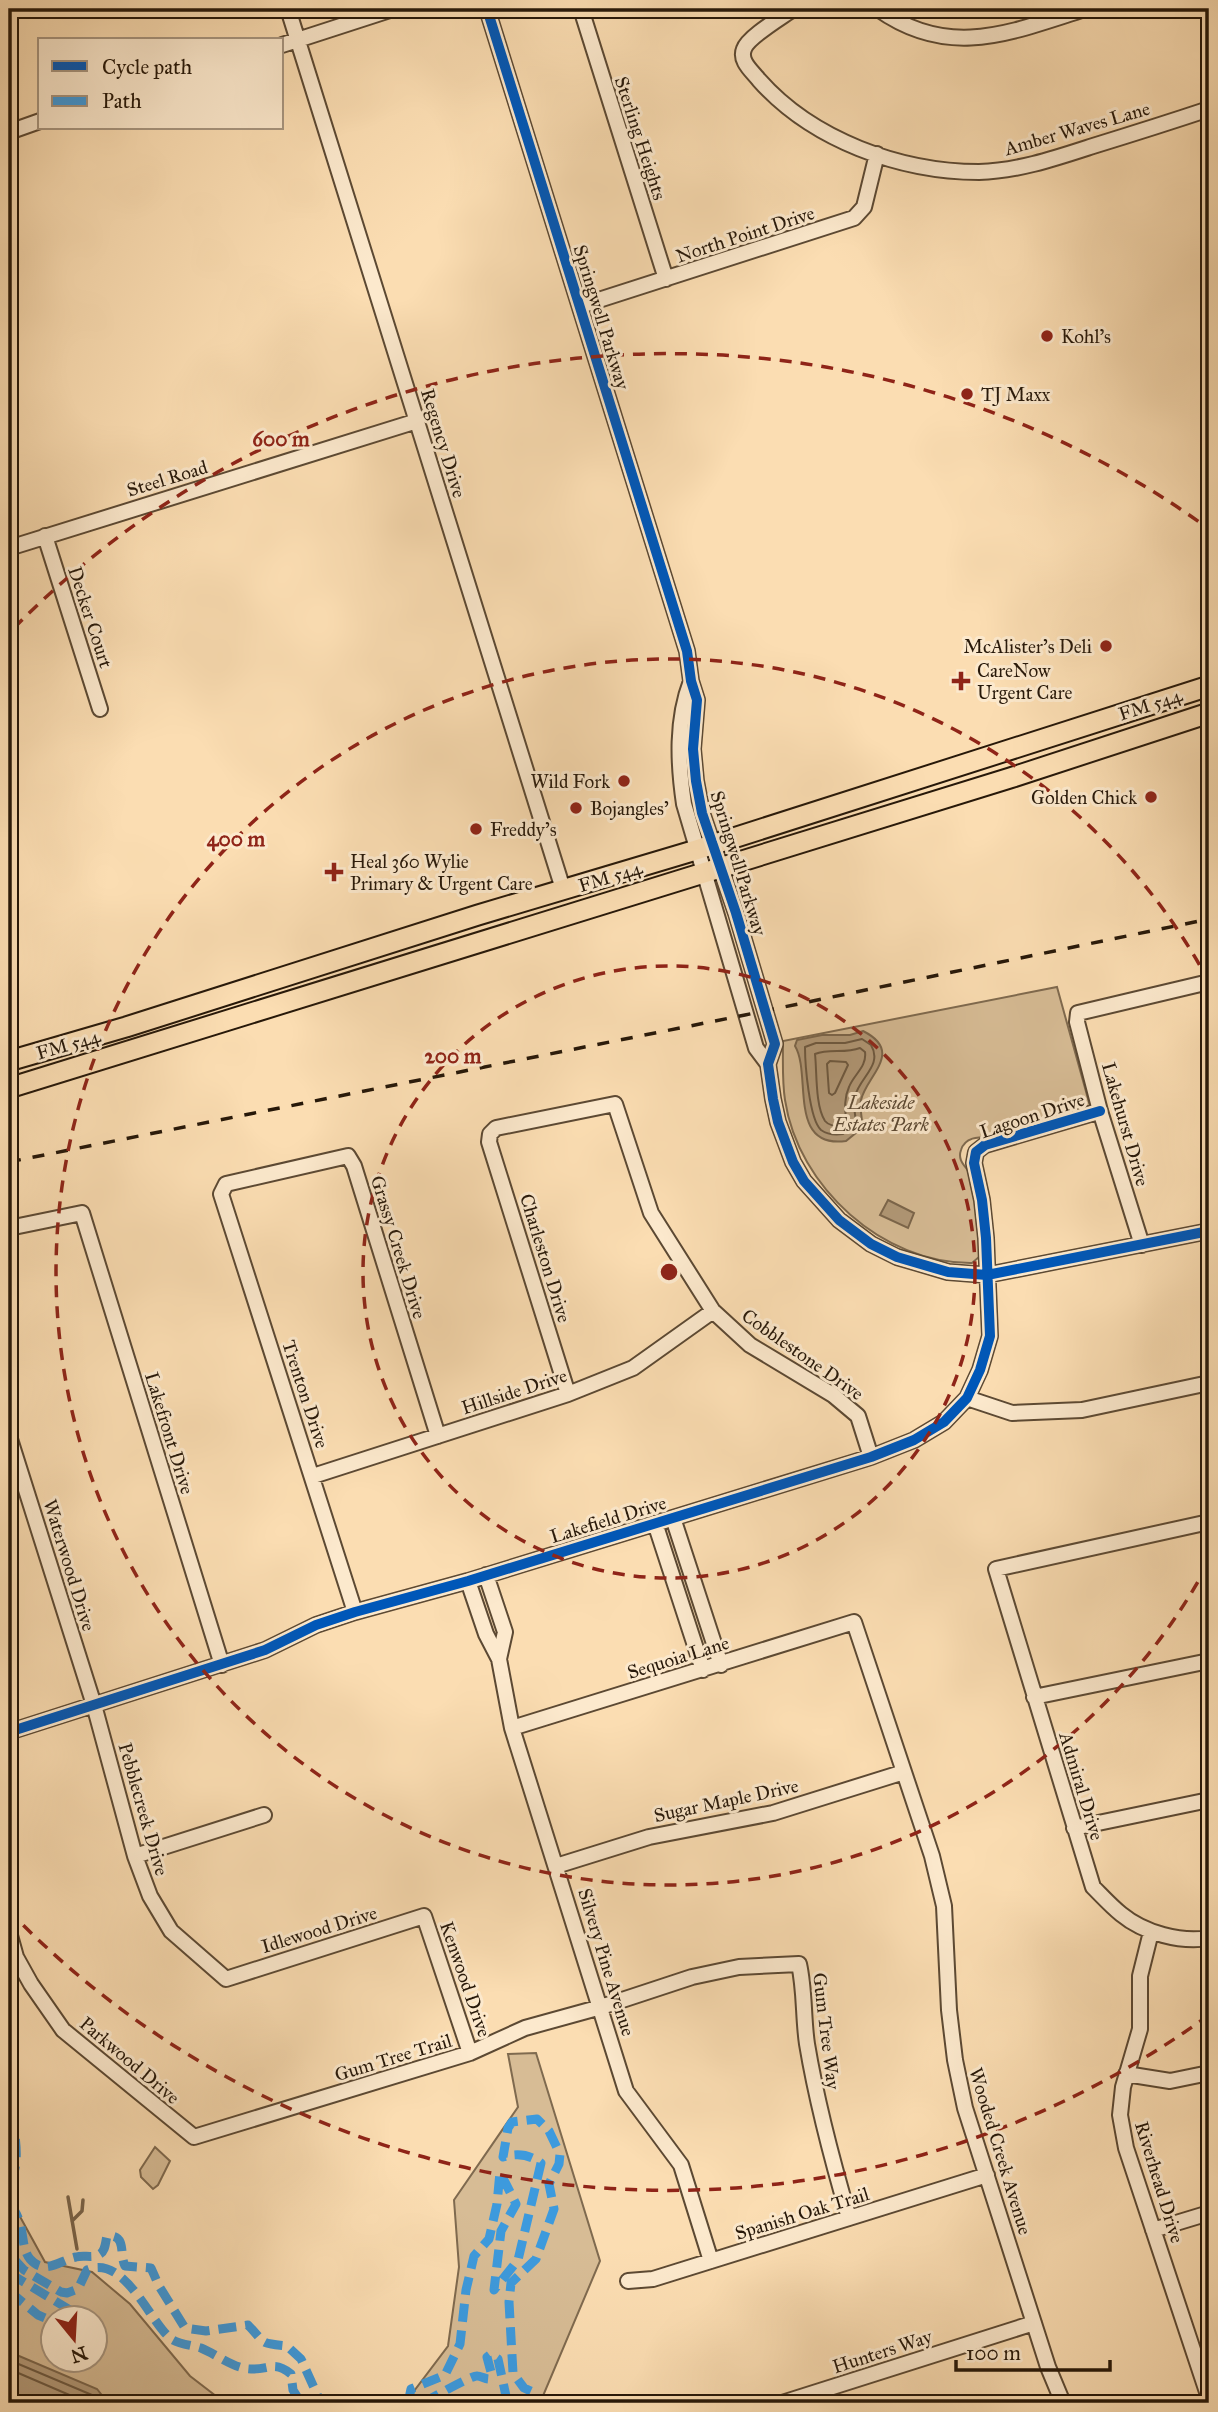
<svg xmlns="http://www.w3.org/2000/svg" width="1218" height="2412" viewBox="0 0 1218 2412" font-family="'IM FELL Great Primer',serif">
  <rect width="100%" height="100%" fill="#fbddb2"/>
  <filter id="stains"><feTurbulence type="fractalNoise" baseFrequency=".00286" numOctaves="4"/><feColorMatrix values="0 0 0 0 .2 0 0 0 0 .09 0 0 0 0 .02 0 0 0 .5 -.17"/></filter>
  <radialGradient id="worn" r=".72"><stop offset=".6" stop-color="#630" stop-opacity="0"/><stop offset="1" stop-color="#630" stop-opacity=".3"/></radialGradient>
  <path fill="#d7bc95" stroke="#7f6a4f" stroke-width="2" fill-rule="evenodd" d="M1057,987l33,119 -101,31c-11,0 -24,0 -28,13 -4,11 5,16 9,24 9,17 13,64 9,83l-7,6c-89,1 -174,-76 -187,-163 -3,-19 -2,-40 -2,-59z
    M536,2053l64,208 -60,142h-135l43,-57 11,-79 -5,-67 64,-93 -10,-53z
    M155,2147l15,14 -12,24 -5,4 -12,-12 -1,-7z
    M9,2208l9,5 27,49 47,10 38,32 60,72 35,27h-216zM52,2318h42v42h-42z"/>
  <path fill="#b39a79" stroke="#7b664c" stroke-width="2" d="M863,1031c42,21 3,45 -2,69 -2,9 2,18 1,28l-16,13c-59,8 -34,-67 -51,-95l2,-6 25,-5h28z
    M888,1200l26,13 -6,15 -28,-13z
    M12,2353l85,36 11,14h-99v-49z"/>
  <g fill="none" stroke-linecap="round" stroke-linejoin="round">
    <path stroke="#6d5941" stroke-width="2" d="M862,1039l9,6c12,20 -11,32 -16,51 -3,10 1,18 1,28l-13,10c-7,1 -15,1 -22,-4 -12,-11 -16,-67 -16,-83l11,-4h29z
      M860,1048l5,4c2,15 -11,22 -16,35 -5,11 -4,21 -3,33l-5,6c-6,0 -12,0 -16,-5 -10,-15 -8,-50 -10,-67 14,-6 30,0 45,-6z
      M830,1061l16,1 2,3 -13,28 -3,2 -3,-2 -2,-29z
      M9,2360l83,35 7,8
      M9,2369l79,34"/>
    <path stroke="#7b664c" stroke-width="3.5" d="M68,2197l9,52
      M72,2221l10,-10 1,-11"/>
    <g stroke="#5c4933" stroke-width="18">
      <path id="minor" d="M288,9l275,880
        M487,9l200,642 4,30 6,19 -4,49 3,32 6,32 34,100 39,131 -7,20 5,35 5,23 15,40 11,19 35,39 32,24 26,13 51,15 39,3 222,-44
        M581,9l85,270
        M793,9c-11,8 -45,28 -49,40 -5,12 8,22 15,31 53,60 141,92 220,92 39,-1 77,-14 114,-26 39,-12 77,-24 116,-37
        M878,9c72,51 133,23 207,0
        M282,45l111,-36
        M9,132l31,-11
        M580,306l274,-88 10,-11 13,-53
        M45,536l55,173
        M9,548l408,-127
        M691,681c-15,39 -13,82 -7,123l72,244 12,16
        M9,1228l73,-15 140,452
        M1142,1245l-42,-134 -23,-89 1,-9 131,-31
        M568,1394l-79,-252 1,-8 6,-6 119,-24 36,109 62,98 37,34 83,50 25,21 13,41
        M967,1398l45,15 70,-3 127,-27
        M9,1436l85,269 41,151 15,40 21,35 55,48 198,-63 46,137
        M313,1476l255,-82 65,-26 80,-57
        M673,1518l48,147
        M1209,1522l-213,47 97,318c9,9 18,19 28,27 23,19 60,29 88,24
        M655,1523l48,147
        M468,1581l18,53 13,25 6,-27 -19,-57
        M355,1612l-134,-418 5,-10 122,-28 6,10 84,270
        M499,1659l13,69 114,363 55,74 30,96
        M1034,1697l175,-36
        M512,1728l342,-106 78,234 12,50 5,104 6,50 10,48 83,259 15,36
        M9,1732l256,-82 51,-25 39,-13 113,-31 403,-124 43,-17 30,-18 23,-24 13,-28 10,-34 -4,-98 -4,-38 -8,-37 2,-11 9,-7 115,-34
        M1074,1828l135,-28
        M135,1856l129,-41
        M556,1866l93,-29 124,-24 131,-41
        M9,1932l7,25 15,27 32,46 131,107 276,-84 55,-25 76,-21 91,-30 47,-10 60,-3c6,27 4,53 8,80 10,60 25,116 42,174
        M1151,1932l-11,44v53l-17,58 -3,28 6,33 83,250
        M1126,2074l44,7 39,-8
        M1153,2230l56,-17
        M628,2281l25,-2 334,-104
        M782,2403l252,-80"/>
    </g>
    <g stroke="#271809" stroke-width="23">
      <path id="major" d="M9,1061l117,-34 352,-112 218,-65 513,-164
        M9,1088l1001,-310 199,-65"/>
    </g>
    <use href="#minor" stroke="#fce9cd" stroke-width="14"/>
    <use href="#major" stroke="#fbddb2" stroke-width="19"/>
    <path stroke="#271809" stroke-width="3.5" stroke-dasharray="12 12" stroke-linecap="butt" d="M9,1162l736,-147 464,-96"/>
    <path stroke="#3d9add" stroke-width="9" stroke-dasharray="18 9" stroke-linecap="butt" d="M9,2114l4,4c2,21 8,47 -4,66l2,9 -2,4
      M9,2203c18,20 10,43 21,56 15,17 30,1 46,-2 7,-2 16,1 22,-2 8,-3 7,-12 9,-19 20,-2 12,18 18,30l26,2 8,18 26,42 21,3 42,-6c19,20 11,18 39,21l14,13 20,44
      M9,2233l2,23 13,14 37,22 6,1 11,-4 9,-19c37,-16 62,50 83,68 7,6 21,7 31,10 15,6 33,21 50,21 18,1 23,-9 40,5l2,16 8,13
      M9,2273l61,37 2,8
      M9,2291l29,24 14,6
      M408,2403l3,-14 34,-14 15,-31 6,-54 8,-34 15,-17 8,-35 3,-32 16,32 -15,27 -7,59 24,-30 23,-97c-12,-9 -24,-10 -38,-6l5,-29 4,-6 25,-3 12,12 11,23 -1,10 -10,20 5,25 -18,50 -25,24 -2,19 4,71 11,15 9,4 10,11
      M423,2403c7,-4 49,-28 54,-27 4,0 8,3 12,3l2,-7 -4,-15 4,-3 7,5 8,37 -1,3 -17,4"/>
    <g stroke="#fce9cd" stroke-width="15">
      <path id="cycleway" d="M487,9l200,642 4,30 6,19 -4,49 3,32 6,32 34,100 39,131 -7,20 5,35 5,23 15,40 11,19 35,39 32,24 26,13 51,15 39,3 222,-44
        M9,1732l256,-82 51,-25 39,-13 113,-31 403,-124 43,-17 30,-18 23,-24 13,-28 10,-34 -4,-98 -4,-38 -8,-37 2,-11 9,-7 115,-34"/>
    </g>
    <use href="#cycleway" stroke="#0057b8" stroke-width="10"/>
  </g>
  <g fill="none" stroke="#8f2418" stroke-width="3.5" stroke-dasharray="12 9">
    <circle cx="669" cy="1272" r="306"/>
    <path d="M1208 1564A613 613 0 1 1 1208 980"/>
    <path d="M1209 2015A919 919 0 0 1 14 1916M14 628A919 919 0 0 1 1209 529"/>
  </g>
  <g fill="#8f2418" stroke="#fce9cd" stroke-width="2.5">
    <circle cx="1047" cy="336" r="7"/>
    <circle cx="967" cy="394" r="7"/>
    <circle cx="1106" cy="646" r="7"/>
    <path d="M957.5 670.5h7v7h7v7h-7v7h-7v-7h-7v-7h7z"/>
    <circle cx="624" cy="781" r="7"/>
    <circle cx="1151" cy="797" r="7"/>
    <circle cx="576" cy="808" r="7"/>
    <circle cx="476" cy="829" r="7"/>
    <path d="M330.5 861.5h7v7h7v7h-7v7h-7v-7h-7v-7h7z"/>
  </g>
  <g text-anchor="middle" stroke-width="6" stroke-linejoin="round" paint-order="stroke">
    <g font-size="19" fill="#271809" stroke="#fce9cd">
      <text transform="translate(1077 128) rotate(-16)" y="7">Amber Waves Lane</text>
      <text transform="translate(641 138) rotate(72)" y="7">Sterling Heights</text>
      <text transform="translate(745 234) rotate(-18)" y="7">North Point Drive</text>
      <text transform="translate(602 317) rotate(73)" y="7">Springwell Parkway</text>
      <text transform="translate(444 443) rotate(73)" y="7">Regency Drive</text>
      <text transform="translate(167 478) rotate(-17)" y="7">Steel Road</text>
      <text transform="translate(91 617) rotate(72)" y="7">Decker Court</text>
      <text transform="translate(1150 704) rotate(-18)" y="7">FM 544</text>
      <text transform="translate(739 863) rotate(73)" y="7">Springwell Parkway</text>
      <text transform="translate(610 876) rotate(-17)" y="7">FM 544</text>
      <text transform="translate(68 1044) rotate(-16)" y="7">FM 544</text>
      <text transform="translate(1032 1115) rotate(-18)" y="7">Lagoon Drive</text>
      <text transform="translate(1126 1124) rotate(74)" y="7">Lakehurst Drive</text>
      <text transform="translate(399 1247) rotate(73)" y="7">Grassy Creek Drive</text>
      <text transform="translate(546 1258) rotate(73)" y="7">Charleston Drive</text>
      <text transform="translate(803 1354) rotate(35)" y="7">Cobblestone Drive</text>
      <text transform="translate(514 1391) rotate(-18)" y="7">Hillside Drive</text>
      <text transform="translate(306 1394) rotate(72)" y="7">Trenton Drive</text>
      <text transform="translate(170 1433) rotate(73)" y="7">Lakefront Drive</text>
      <text transform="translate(608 1519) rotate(-17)" y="7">Lakefield Drive</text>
      <text transform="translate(70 1565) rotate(73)" y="7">Waterwood Drive</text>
      <text transform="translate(678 1657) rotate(-17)" y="7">Sequoia Lane</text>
      <text transform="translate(1082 1786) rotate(73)" y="7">Admiral Drive</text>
      <text transform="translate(726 1800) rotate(-12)" y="7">Sugar Maple Drive</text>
      <text transform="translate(144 1809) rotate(74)" y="7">Pebblecreek Drive</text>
      <text transform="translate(319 1929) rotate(-17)" y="7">Idlewood Drive</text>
      <text transform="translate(607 1962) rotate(73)" y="7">Silvery Pine Avenue</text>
      <text transform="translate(466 1979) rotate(71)" y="7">Kenwood Drive</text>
      <text transform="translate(827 2031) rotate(83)" y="7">Gum Tree Way</text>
      <text transform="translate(393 2057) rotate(-17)" y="7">Gum Tree Trail</text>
      <text transform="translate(130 2060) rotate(40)" y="7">Parkwood Drive</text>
      <text transform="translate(1001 2151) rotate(73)" y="7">Wooded Creek Avenue</text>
      <text transform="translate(1160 2182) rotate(73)" y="7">Riverhead Drive</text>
      <text transform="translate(802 2213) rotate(-17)" y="7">Spanish Oak Trail</text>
      <text transform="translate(882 2351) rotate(-18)" y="7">Hunters Way</text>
    </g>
    <g font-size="19" fill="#271809" stroke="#fce9cd" text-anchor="start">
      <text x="1061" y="343">Kohl's</text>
      <text x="981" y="401">TJ Maxx</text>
      <text x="1092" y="653" text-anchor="end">McAlister's Deli</text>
      <text x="977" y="677">CareNow<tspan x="977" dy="22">Urgent Care</tspan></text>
      <text x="610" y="788" text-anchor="end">Wild Fork</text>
      <text x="1137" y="804" text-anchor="end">Golden Chick</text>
      <text x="590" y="815">Bojangles'</text>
      <text x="490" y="836">Freddy's</text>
      <text x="350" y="868">Heal 360 Wylie<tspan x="350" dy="22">Primary &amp; Urgent Care</tspan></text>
    </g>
    <g font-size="19" font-style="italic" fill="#5c4933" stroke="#fce9cd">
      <text x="881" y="1109">Lakeside<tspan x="881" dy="22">Estates Park</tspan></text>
    </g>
  </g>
  <circle cx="669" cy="1272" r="10" fill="#8f2418" stroke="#fce9cd" stroke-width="3.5"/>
  <g font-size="21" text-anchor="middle" font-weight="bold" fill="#8f2418" stroke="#fce9cd" stroke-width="6" stroke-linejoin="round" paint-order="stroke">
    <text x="281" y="446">600 m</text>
    <text x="236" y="846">400 m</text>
    <text x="453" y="1063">200 m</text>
  </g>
  <rect width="1218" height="2412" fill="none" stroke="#fbddb2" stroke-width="35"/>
  <rect x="10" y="10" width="1197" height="2391" fill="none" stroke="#271809" stroke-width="3.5"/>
  <rect x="18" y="18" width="1183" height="2377" fill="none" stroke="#271809" stroke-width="2"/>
  <rect x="38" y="38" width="245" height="91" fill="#fce9cd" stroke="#a7957f" stroke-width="2"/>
  <rect x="52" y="61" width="35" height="10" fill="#0057b8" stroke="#a7957f" stroke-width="2"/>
  <text x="102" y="74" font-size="21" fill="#271809">Cycle path</text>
  <rect x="52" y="96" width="35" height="10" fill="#3d9add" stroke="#a7957f" stroke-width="2"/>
  <text x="102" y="108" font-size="21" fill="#271809">Path</text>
  <g transform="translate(74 2339) rotate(162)"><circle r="33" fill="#fce9cd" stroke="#a7957f" stroke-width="2"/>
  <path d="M0-5L12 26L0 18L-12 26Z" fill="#8f2418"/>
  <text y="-10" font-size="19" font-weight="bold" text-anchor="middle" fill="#271809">N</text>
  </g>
  <path d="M956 2360v10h154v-10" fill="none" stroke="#271809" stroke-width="3.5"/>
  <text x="966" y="2360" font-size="21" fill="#271809" stroke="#fce9cd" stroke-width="5" paint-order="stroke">100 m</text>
  <rect width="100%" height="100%" filter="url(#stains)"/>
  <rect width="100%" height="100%" fill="url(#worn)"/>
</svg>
